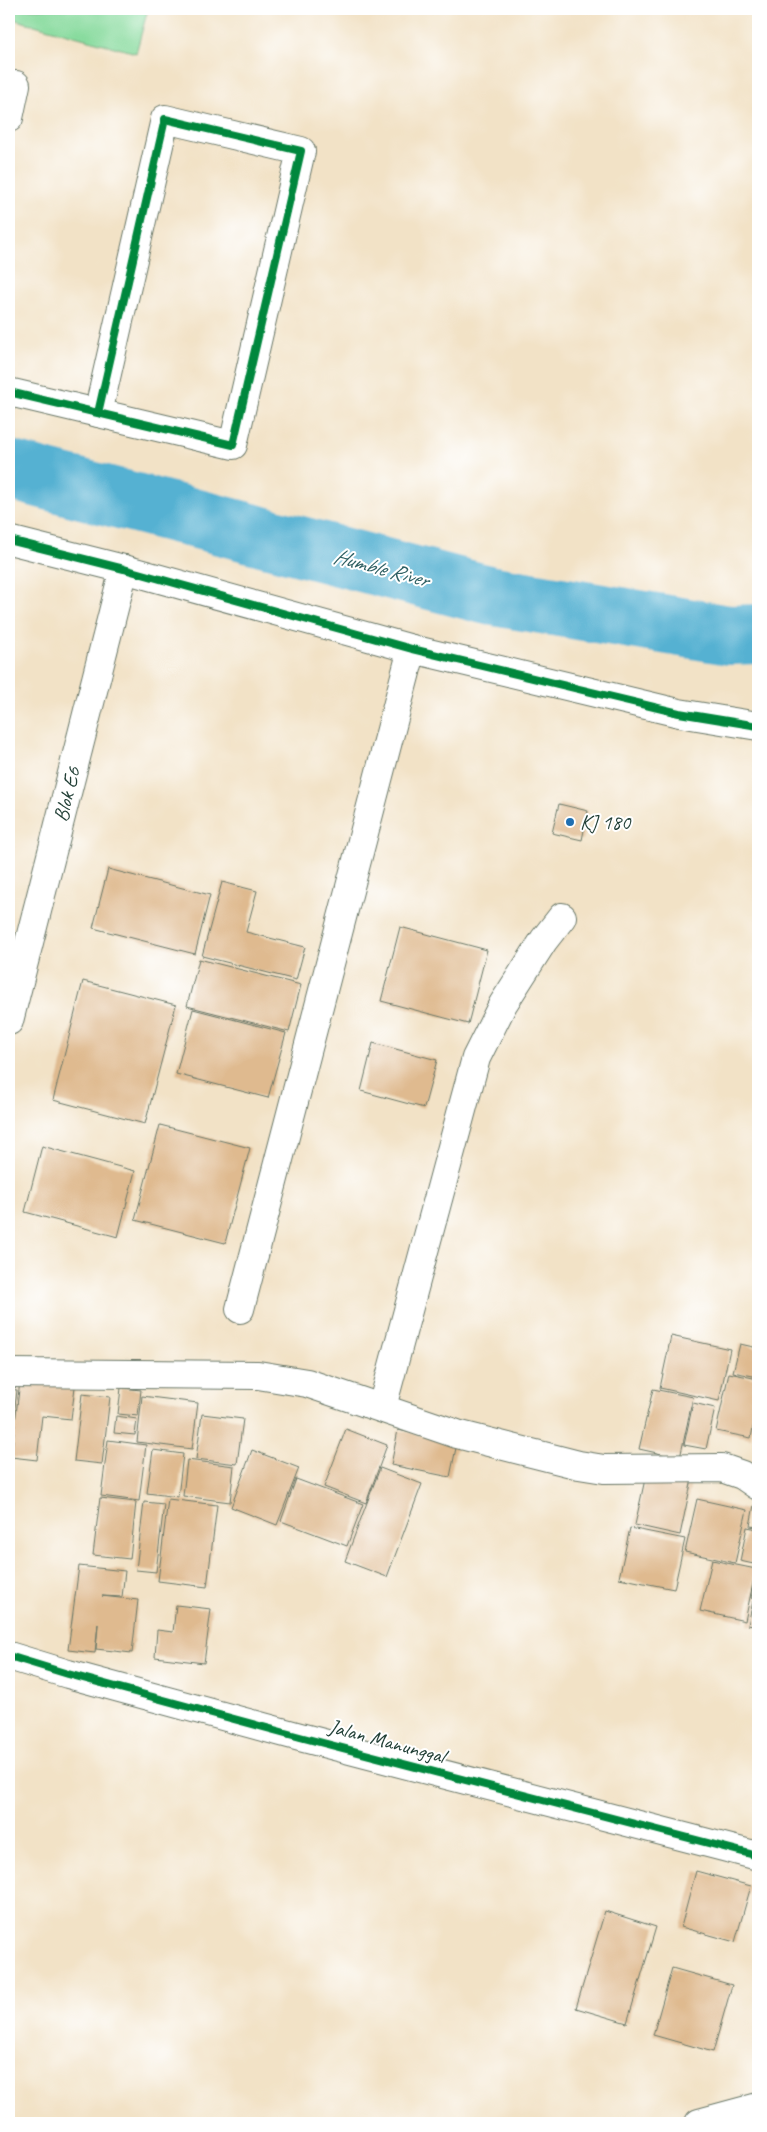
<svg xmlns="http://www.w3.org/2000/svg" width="767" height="2132" viewBox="0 0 767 2132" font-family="Caveat,sans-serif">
  <rect width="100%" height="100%" fill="#fff"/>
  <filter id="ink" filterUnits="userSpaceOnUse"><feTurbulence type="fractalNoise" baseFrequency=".02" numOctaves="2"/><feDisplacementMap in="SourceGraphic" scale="10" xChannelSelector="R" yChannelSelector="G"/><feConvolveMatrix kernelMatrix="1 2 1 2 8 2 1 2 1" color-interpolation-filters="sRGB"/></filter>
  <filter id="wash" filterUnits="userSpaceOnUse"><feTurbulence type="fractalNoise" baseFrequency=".0096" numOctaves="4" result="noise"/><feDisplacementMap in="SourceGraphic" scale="20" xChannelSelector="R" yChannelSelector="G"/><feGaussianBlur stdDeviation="1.12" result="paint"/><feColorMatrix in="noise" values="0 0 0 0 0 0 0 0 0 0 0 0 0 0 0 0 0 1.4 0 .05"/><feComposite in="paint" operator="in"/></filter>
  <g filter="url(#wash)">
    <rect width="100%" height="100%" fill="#f2e2c6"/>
    <path fill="#86da9c" stroke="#528c68" d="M9,9h139l-12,44 -127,-35z"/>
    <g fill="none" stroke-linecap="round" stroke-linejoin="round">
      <path stroke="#54b1d2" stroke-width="60" d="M9,470l479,125 241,40 29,-1"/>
    </g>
    <g id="blocks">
      <path fill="#dfba8f" d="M559,804l29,7 -6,29 -30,-7z
        M108,869l102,26 -15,59 -102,-26z
        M222,882l35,9 -11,41 59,15 -9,33 -94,-24z
        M400,927l87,23 -19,74 -87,-23z
        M199,959l102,26 -12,47 -102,-26z
        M83,981l93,24 -31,119 -92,-24z
        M193,1009l93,24 -18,65 -92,-24z
        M373,1043l64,17 -13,48 -63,-17z
        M160,1125l90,23 -25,95 -90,-23z
        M42,1146l93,25 -17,66 -93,-25z
        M671,1336l59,13 -11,52 -59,-13z
        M740,1344l18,4v29l-25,-5z
        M729,1373l29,6v23l-7,36 -35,-7z
        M20,1381l55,6 -4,32 -29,-3 -5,44 -26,-3z
        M121,1388l20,2 -3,26 -20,-2z
        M9,1389l8,1 -7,57h-1z
        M653,1389l40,8 -13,61 -41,-9z
        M82,1394l28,3 -8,67 -28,-3z
        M142,1396l56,7 -6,46 -55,-7z
        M693,1403l22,5 -9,41 -22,-4z
        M202,1414l41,5 -6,45 -41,-5z
        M116,1416l21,3 -2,16 -21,-2z
        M346,1429l41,16 -21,58 -42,-16z
        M398,1430l59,13 -7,34 -59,-12z
        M108,1440l38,5 -7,56 -38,-5z
        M153,1450l30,4 -5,43 -31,-4z
        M252,1450l47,18 -22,57 -46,-18z
        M187,1460l47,6 -4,36 -47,-6z
        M380,1468l42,16 -35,93 -42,-16z
        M647,1470l45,9 -12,56 -45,-10z
        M296,1479l67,25 -16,42 -66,-25z
        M100,1498l36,4 -6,57 -37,-4z
        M168,1499l49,6 -10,82 -49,-6z
        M697,1499l50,11 -12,53 -50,-11z
        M144,1502l20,2 -8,68 -20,-2z
        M754,1505l4,1v21l-8,-1z
        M747,1527l11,2v36l-18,-4z
        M630,1528l55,11 -11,50 -55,-11z
        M712,1560l44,9 -11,52 -45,-10z
        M79,1566l46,5 -3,26 -20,-1 36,4 -6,53 -36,-4 2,-25 -3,29 -27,-3z
        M757,1570h1v30l-7,-2z
        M753,1601l5,1v25l-10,-2z
        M176,1605l35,4 -7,54 -49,-6 2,-27 16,2z
        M696,1871l55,15 -16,56 -54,-15z
        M605,1911l51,16 -29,96 -51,-15z
        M672,1968l60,17 -19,67 -60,-17z"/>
    </g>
  </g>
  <g filter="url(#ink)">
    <use href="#blocks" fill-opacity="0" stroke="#697767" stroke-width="1"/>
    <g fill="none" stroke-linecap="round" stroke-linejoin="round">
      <g stroke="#697767" stroke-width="30">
        <g id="street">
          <path d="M9,118l7,-33"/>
          <path d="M9,392l224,53 68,-294 -136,-32 -67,294"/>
          <path d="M9,540l115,29 288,80 267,64 79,13"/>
          <path id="s1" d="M9,1021l115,-452"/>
          <path d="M240,1309l172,-660"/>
          <path d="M9,1373l249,2 49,8 150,51 122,31 25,4 118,-1 20,7 16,11"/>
          <path d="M382,1407l94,-349 27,-54 41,-64 18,-23"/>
          <path d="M9,1656l59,18 232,63 458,119"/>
        </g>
      </g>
      <g stroke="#697767" stroke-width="30">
        <path id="highway" d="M699,2123l59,-16"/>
      </g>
      <use href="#street" stroke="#fff" stroke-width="28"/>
      <use href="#highway" stroke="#fff" stroke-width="28"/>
      <g stroke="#fff" stroke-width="11">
        <path id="cycleway" d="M9,392l224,53 68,-294 -136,-32 -67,294
          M9,540l115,29 288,80 267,64 79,13
          M9,1656l59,18 232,63 458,119"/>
      </g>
      <use href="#cycleway" stroke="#00873e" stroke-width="8"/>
    </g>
  </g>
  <circle fill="#1f6fb2" stroke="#fff" stroke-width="2" cx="570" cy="822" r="5"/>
  <g text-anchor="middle" stroke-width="4" stroke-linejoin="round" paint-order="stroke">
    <g font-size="21" fill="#1f3d34" stroke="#fff">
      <text dy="7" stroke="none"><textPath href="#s1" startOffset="234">Blok E6</textPath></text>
      <text transform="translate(387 1741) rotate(15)" y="7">Jalan Manunggal</text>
    </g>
    <g font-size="21" fill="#1f3d34" stroke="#fff" text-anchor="start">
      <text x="580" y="829">KJ 180</text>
    </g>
    <g font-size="22" font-style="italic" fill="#2f6063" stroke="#fff">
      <text transform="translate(381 567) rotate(15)" y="8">Humble River</text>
    </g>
  </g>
  <rect width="767" height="2132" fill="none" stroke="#fff" stroke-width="30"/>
</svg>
